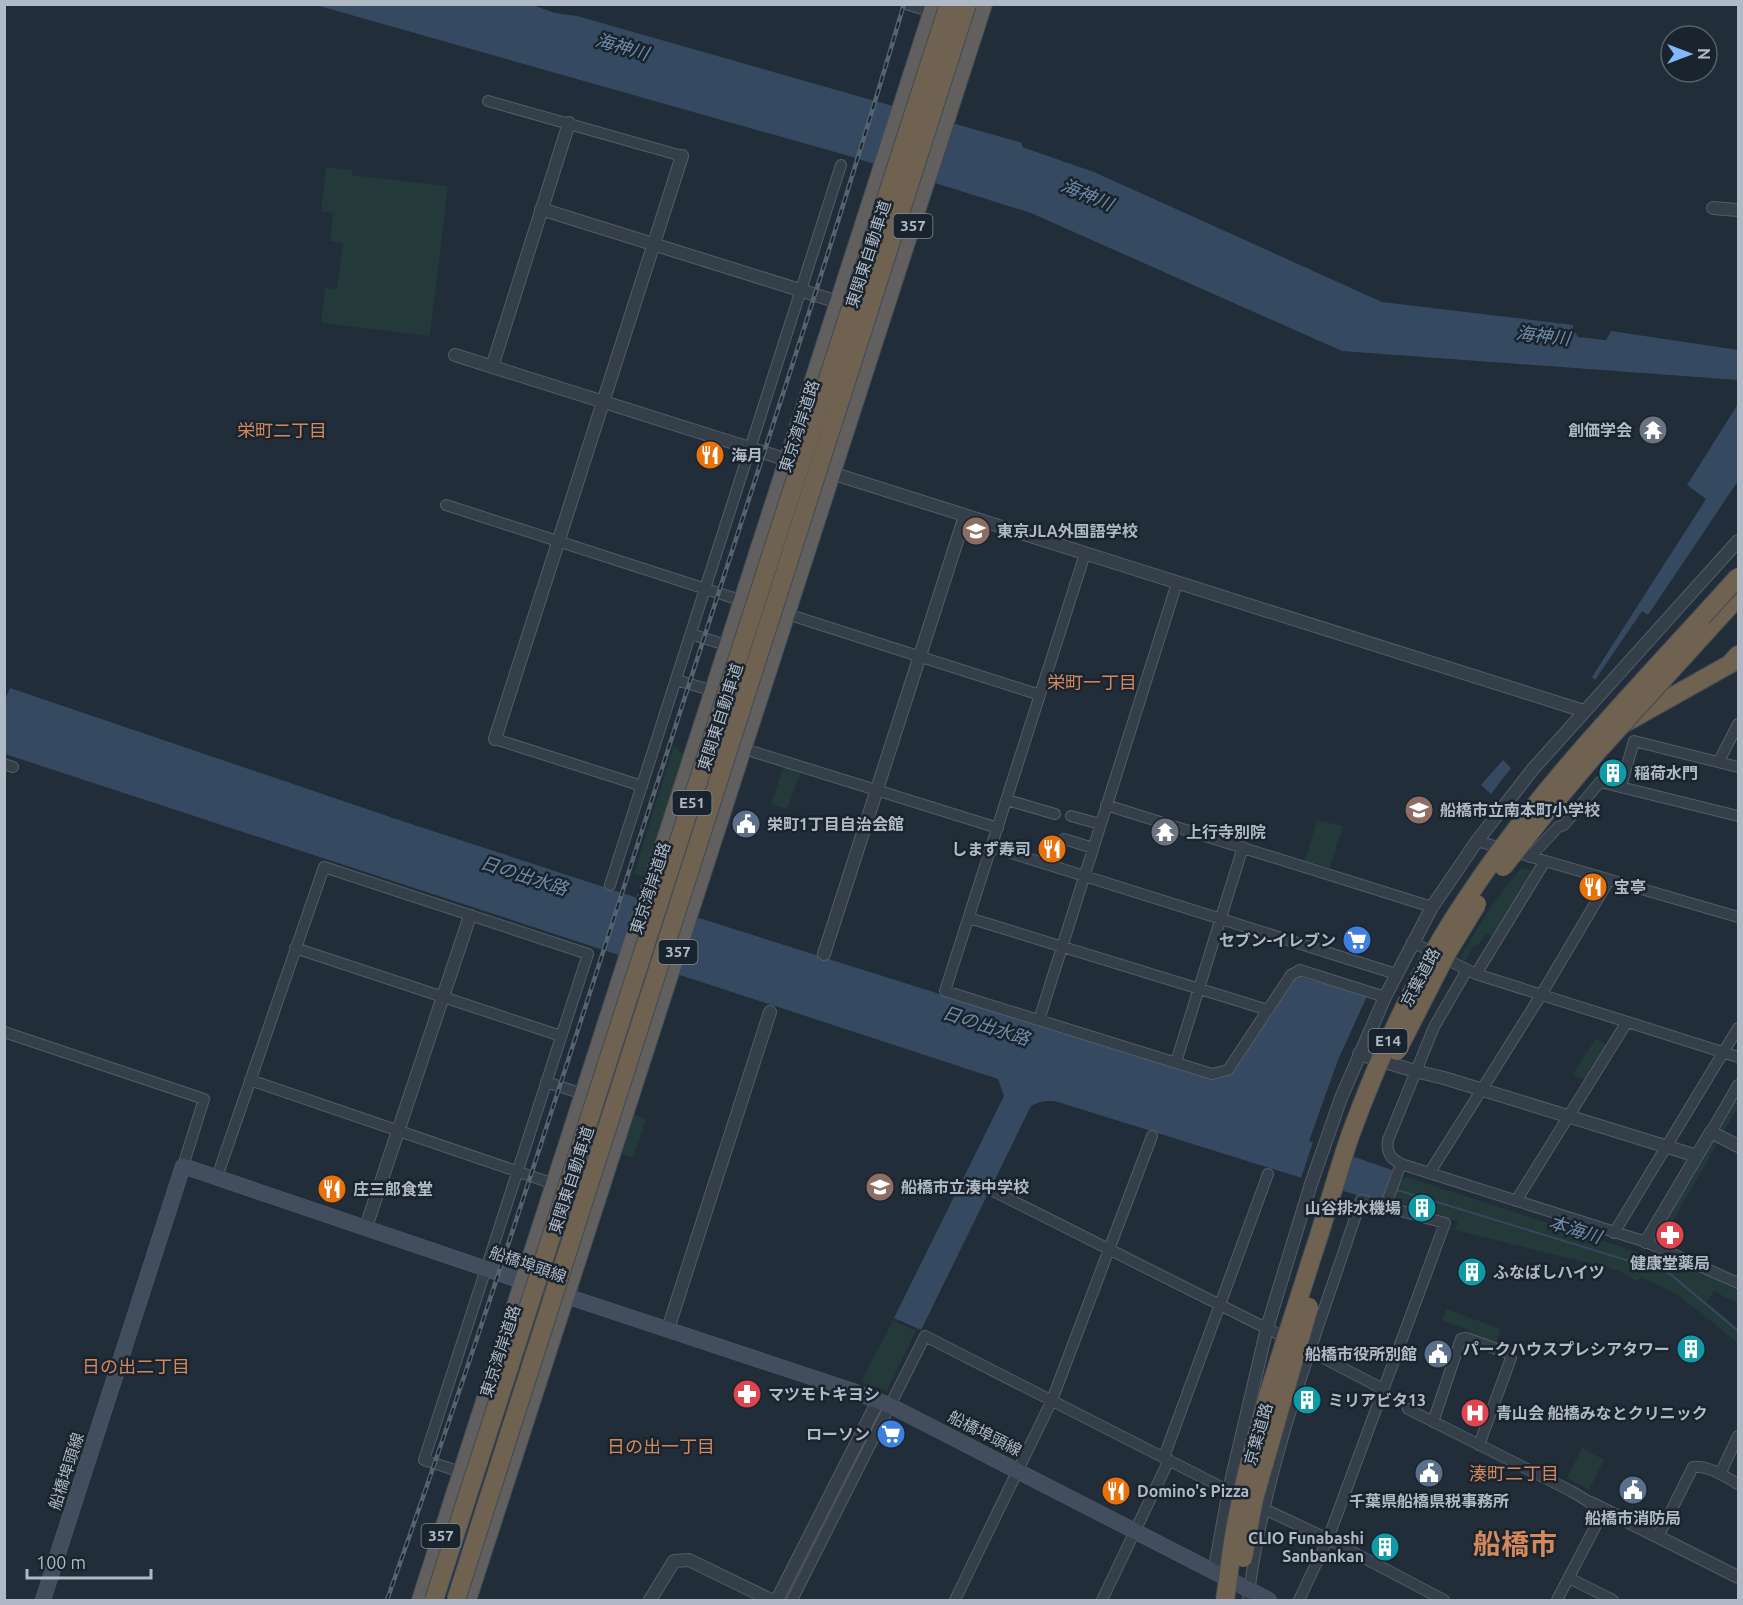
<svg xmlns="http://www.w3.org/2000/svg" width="1743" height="1605" viewBox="0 0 1743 1605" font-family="Ubuntu,'Noto Sans JP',sans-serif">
  <rect width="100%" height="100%" fill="#212d39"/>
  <path fill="#23393a" d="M326,167l26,3v5l96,11 -18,150 -109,-13 4,-35 12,1 6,-46 -13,-2 3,-28 -12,-2z
    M674,745l9,10 -38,122 -11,-3z
    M784,766l17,6 -14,37 -16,-5z
    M1317,820l26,6 -13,42 -25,-7z
    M1521,868l15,3 -41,67 -9,-4 -8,12 -4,-1 -9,16 -6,-3 32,-52z
    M1596,1038l11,7 -22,34 -13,-4z
    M1738,1094v13l-65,114 -8,-5z
    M634,1115l12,4 -13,39 -12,-4z
    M1407,1177l302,99 29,15v13l-24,-13 -7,11 31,26v15l-60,-48 -37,-18 -3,5 -21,-12 -163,-40 4,-8 -66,-20 8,-22z
    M1446,1309l55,20 -5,14 -27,-10v-3l-27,-10z
    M893,1320l23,11 -29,60 -26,-9z
    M1582,1448l22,12 -15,30 -22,-12z"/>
  <path fill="#354a61" d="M529,4l26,9 22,3 445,127v4l72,25 288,130 191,23v4l5,8 28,3 5,-9 127,19v30l-396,-29 -311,-138 -182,-57 -533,-151z
    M1738,404v77l-90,134 -6,-4 -47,69 -3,-3 114,-178 -19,-14z
    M10,688l395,134 294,96 513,162 20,-6 65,-98 70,20 -29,64 -29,81 83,29 -10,33 -324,-101c-11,-2 -17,-1 -27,4l-110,224 -27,-12 110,-222 -6,-17 -993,-325v-57h1z
    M1503,760l8,8 -20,26 -10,-9z"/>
  <path fill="#212d39" d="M1314,1139l24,9 -14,40 -24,-7z"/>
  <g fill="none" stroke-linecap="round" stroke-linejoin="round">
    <path stroke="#354a61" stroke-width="2" d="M1394,1189l275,84 69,58"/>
    <g stroke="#525d67" stroke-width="12">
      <path id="minor" d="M906,4l26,8
        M488,101l194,55
        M446,505l297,96
        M1085,554l-140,437 267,83 16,-4 63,-95 9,-5 85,27
        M787,614l253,81
        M691,634l38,12
        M676,680l38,11
        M495,739l147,47
        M754,752l244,76
        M1719,761l19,-37
        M4,764l9,3
        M1621,786l13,-45 104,26
        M1007,800l48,14
        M1106,805l326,102
        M1071,816l29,8
        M1064,839l29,9
        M1477,841l261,76
        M992,847l404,127
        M1530,857l28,-30 6,-2 36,-43 138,34
        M610,885l231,-720
        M969,918l299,92
        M1412,942l64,32 262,83
        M295,948l266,88
        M1467,970l-33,57 -46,113c-2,12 2,18 13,24l245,78 92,41
        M1476,974l69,-113
        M1039,1020l138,-437
        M4,1032l200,67 -21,67
        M1176,1062l67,-215
        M250,1080l304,104
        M546,1082l37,12
        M1711,1132l27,-47
        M1430,1172l111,-177 68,-115
        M217,1177l107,-310 264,87 -164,506 37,12
        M995,1192l295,148
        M1516,1201l111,-179
        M1385,1207l16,-43
        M1614,1233l124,-205
        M1306,1349l77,40
        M1408,1409l163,82 20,12
        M1433,1422l28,-83 5,-1 42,15 3,5 -32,87
        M1164,1457l104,-283
        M1720,1474l18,-38
        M1260,1507l68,32 116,61
        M1658,1537l35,-70c15,-2 33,10 45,17
        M1569,1578l44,22
        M792,1600l133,-264 310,158
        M955,1600l97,-200 100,-264
        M1102,1600l67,-140
        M1248,1600c17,-137 70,-269 113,-400l84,23 -117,316 -29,61
        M1557,1600l47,-90"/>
    </g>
    <g stroke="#525d67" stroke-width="14">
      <path id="tertiary" d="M1713,208l25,2
        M541,209l297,93
        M455,355l339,107
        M492,367l77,-244
        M825,471l759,240
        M495,739l187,-583
        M824,954l141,-438
        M1359,1054l56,17 29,7 253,78
        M366,1227l104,-311
        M1646,1242l65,-110 27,14
        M668,1329l102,-317
        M1591,1503l147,74
        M1214,1573l15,-83 38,-162 44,-144 30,-86 44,-101 47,-90 45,-66 56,-72 205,-228
        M650,1600l24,-39 15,-1 82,40
        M777,1600l101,-199"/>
    </g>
    <g stroke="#525d67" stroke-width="16">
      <path id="secondary" d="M43,1600l140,-434 383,130 284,94 39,15 380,195"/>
    </g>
    <g stroke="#3f4a54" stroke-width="18">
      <path id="trunk" d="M420,1600l514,-1596
        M468,1600l516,-1596"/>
    </g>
    <g stroke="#3f4a54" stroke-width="20">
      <path id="motorway" d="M1706,632l32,-35
        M1625,723l105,-59 8,-9"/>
    </g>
    <use href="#minor" stroke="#353f4a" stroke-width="10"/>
    <use href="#tertiary" stroke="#353f4a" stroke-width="12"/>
    <use href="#secondary" stroke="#424e5d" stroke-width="15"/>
    <use href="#trunk" stroke="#61605e" stroke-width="16"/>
    <use href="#motorway" stroke="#706251" stroke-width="18"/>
    <g stroke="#566371" stroke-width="4.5">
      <path id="rail" d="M387,1600c102,-288 194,-580 288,-872 77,-241 158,-481 229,-724"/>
    </g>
    <use href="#rail" stroke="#1a242e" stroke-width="2" stroke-dasharray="7" stroke-linecap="butt"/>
    <g stroke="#3f4a54" stroke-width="20" stroke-linecap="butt">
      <path id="motorway-bridge" d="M1503,867l46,-58 48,-57 109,-120
        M1397,1051l50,-98 30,-49
        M1243,1558l11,-59 55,-192
        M434,1600l515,-1596
        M456,1600l511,-1596
        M1225,1600c4,-25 6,-50 11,-75 16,-90 48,-178 75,-265 14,-41 25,-83 39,-124 31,-85 68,-166 119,-241 77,-116 177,-215 269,-318"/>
    </g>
    <use href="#motorway-bridge" stroke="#706251" stroke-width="18"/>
  </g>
  <defs>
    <g id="temple-disc" transform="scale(1.5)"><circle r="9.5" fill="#6b7280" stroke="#1a242e"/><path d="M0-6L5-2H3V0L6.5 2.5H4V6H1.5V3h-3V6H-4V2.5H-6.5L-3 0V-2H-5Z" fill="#fff"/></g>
    <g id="restaurant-disc" transform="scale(1.5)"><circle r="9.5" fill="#e8710a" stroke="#1a242e"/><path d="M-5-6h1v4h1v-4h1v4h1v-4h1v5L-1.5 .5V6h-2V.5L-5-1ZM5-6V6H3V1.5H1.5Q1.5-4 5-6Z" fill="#fff"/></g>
    <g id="school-disc" transform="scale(1.5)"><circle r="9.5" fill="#8d6e63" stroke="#1a242e"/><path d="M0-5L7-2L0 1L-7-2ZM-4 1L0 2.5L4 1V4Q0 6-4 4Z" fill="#fff"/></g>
    <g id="building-disc" transform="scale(1.5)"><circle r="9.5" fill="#0f9aa8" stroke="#1a242e"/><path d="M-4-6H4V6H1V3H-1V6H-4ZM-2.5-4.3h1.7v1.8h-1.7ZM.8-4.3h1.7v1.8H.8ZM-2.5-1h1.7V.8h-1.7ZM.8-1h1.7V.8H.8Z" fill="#fff"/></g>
    <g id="civic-disc" transform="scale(1.5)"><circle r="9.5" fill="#5c6f8a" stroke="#1a242e"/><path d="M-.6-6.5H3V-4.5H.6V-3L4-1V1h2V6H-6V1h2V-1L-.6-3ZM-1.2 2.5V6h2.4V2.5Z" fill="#fff"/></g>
    <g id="supermarket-disc" transform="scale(1.5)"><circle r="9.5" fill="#3f7fe0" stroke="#1a242e"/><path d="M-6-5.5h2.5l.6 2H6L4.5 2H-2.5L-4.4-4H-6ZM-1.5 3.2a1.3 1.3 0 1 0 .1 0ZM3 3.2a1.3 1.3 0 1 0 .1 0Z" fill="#fff"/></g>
    <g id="pharmacy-disc" transform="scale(1.5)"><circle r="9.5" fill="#e0444e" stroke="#1a242e"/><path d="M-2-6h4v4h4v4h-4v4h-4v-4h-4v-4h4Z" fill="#fff"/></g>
    <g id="hospital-disc" transform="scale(1.5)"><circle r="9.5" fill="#e0444e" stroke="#1a242e"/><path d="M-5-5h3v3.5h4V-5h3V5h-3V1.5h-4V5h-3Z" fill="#fff"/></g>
  </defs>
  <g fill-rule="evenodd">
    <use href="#temple-disc" x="1653" y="430"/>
    <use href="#restaurant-disc" x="710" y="455"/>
    <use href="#school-disc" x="976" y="531"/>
    <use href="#building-disc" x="1613" y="773"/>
    <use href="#school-disc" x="1419" y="810"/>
    <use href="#civic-disc" x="746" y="824"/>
    <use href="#temple-disc" x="1165" y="832"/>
    <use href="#restaurant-disc" x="1052" y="849"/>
    <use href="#restaurant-disc" x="1593" y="887"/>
    <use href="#supermarket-disc" x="1357" y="940"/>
    <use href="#school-disc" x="880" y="1187"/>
    <use href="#restaurant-disc" x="332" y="1189"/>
    <use href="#building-disc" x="1422" y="1208"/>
    <use href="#pharmacy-disc" x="1670" y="1235"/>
    <use href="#building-disc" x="1472" y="1272"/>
    <use href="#building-disc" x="1691" y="1349"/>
    <use href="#civic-disc" x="1438" y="1354"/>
    <use href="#pharmacy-disc" x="747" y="1394"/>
    <use href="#building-disc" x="1307" y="1400"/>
    <use href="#hospital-disc" x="1475" y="1413"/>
    <use href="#supermarket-disc" x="891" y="1434"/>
    <use href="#civic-disc" x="1429" y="1473"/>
    <use href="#civic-disc" x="1633" y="1490"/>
    <use href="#restaurant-disc" x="1116" y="1491"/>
    <use href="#building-disc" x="1385" y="1547"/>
  </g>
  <g text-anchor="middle" stroke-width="5" stroke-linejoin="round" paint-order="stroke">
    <g fill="#1a242e" stroke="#828d98" stroke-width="1.5">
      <rect x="893.5" y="214" width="39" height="24" rx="4.5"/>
      <rect x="672.5" y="791" width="39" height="24" rx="4.5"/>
      <rect x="658.5" y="940" width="39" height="24" rx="4.5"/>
      <rect x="1368.5" y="1029" width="39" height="24" rx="4.5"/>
      <rect x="421.5" y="1524" width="39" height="24" rx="4.5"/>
    </g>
    <g font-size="15" font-weight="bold" fill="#afbac6">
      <text x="913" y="231">357</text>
      <text x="692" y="808">E51</text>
      <text x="678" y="957">357</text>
      <text x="1388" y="1046">E14</text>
      <text x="441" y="1541">357</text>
    </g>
    <g font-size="16" fill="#afbac6" stroke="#1a242e">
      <text transform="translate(868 254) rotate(-72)" y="6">東関東自動車道</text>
      <text transform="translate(799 426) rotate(-72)" y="6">東京湾岸道路</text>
      <text transform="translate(720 717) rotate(-72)" y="6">東関東自動車道</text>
      <text transform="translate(650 888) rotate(-72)" y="6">東京湾岸道路</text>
      <text transform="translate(1420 977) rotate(-62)" y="6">京葉道路</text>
      <text transform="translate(571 1180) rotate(-72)" y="6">東関東自動車道</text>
      <text transform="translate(528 1264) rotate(19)" y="6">船橋埠頭線</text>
      <text transform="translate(500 1351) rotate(-72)" y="6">東京湾岸道路</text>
      <text transform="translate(985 1433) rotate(27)" y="6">船橋埠頭線</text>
      <text transform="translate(1258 1434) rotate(-74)" y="6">京葉道路</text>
      <text transform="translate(66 1471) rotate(-72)" y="6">船橋埠頭線</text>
    </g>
    <g font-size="16" font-weight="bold" fill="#afbac6" stroke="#1a242e" text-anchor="start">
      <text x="1632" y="436" text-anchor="end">創価学会</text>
      <text x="731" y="461">海月</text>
      <text x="997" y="537">東京JLA外国語学校</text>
      <text x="1634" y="779">稲荷水門</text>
      <text x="1440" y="816">船橋市立南本町小学校</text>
      <text x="767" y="830">栄町1丁目自治会館</text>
      <text x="1186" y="838">上行寺別院</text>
      <text x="1031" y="855" text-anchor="end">しまず寿司</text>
      <text x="1614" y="893">宝亭</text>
      <text x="1336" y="946" text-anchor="end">セブン-イレブン</text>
      <text x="901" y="1193">船橋市立湊中学校</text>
      <text x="353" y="1195">庄三郎食堂</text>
      <text x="1401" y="1214" text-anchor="end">山谷排水機場</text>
      <text x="1670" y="1269" text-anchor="middle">健康堂薬局</text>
      <text x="1493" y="1278">ふなばしハイツ</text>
      <text x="1670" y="1355" text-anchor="end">パークハウスプレシアタワー</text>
      <text x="1417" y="1360" text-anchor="end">船橋市役所別館</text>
      <text x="768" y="1400">マツモトキヨシ</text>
      <text x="1328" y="1406">ミリアビタ13</text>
      <text x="1496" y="1419">青山会 船橋みなとクリニック</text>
      <text x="870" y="1440" text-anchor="end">ローソン</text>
      <text x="1137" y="1497">Domino's Pizza</text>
      <text x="1429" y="1507" text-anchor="middle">千葉県船橋県税事務所</text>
      <text x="1633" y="1524" text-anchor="middle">船橋市消防局</text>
      <text x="1364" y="1544" text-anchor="end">CLIO Funabashi<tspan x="1364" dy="18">Sanbankan</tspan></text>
    </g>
    <g font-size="18" font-style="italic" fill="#708caa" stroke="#1a242e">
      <text transform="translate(622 47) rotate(16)" y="6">海神川</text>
      <text transform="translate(1087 195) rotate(23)" y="6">海神川</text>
      <text transform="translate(1543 336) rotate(7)" y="6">海神川</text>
      <text transform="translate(524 876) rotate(18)" y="6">日の出水路</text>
      <text transform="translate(986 1026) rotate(18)" y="6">日の出水路</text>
      <text transform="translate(1575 1230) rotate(17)" y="6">本海川</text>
    </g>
    <g font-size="18" fill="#d5885c" stroke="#1a242e">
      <text x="282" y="437">栄町二丁目</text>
      <text x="1092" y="689">栄町一丁目</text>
      <text x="136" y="1373">日の出二丁目</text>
      <text x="661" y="1453">日の出一丁目</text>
      <text x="1514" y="1480">湊町二丁目</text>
    </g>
    <g font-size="28" font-weight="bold" fill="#d5885c" stroke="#1a242e">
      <text x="1515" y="1554">船橋市</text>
    </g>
  </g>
  <rect width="1743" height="1605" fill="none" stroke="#afbac6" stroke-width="12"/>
  <g transform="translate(1689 54) rotate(90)"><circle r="28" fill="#1a242e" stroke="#56606b" stroke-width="1.5"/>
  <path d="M0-4.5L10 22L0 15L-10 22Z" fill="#82b8f9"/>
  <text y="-9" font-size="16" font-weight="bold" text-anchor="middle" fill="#afbac6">N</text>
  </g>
  <path d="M27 1569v9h124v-9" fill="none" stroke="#afbac6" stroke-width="3"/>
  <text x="36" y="1569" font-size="18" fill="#afbac6" stroke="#1a242e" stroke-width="4.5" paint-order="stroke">100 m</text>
</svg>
